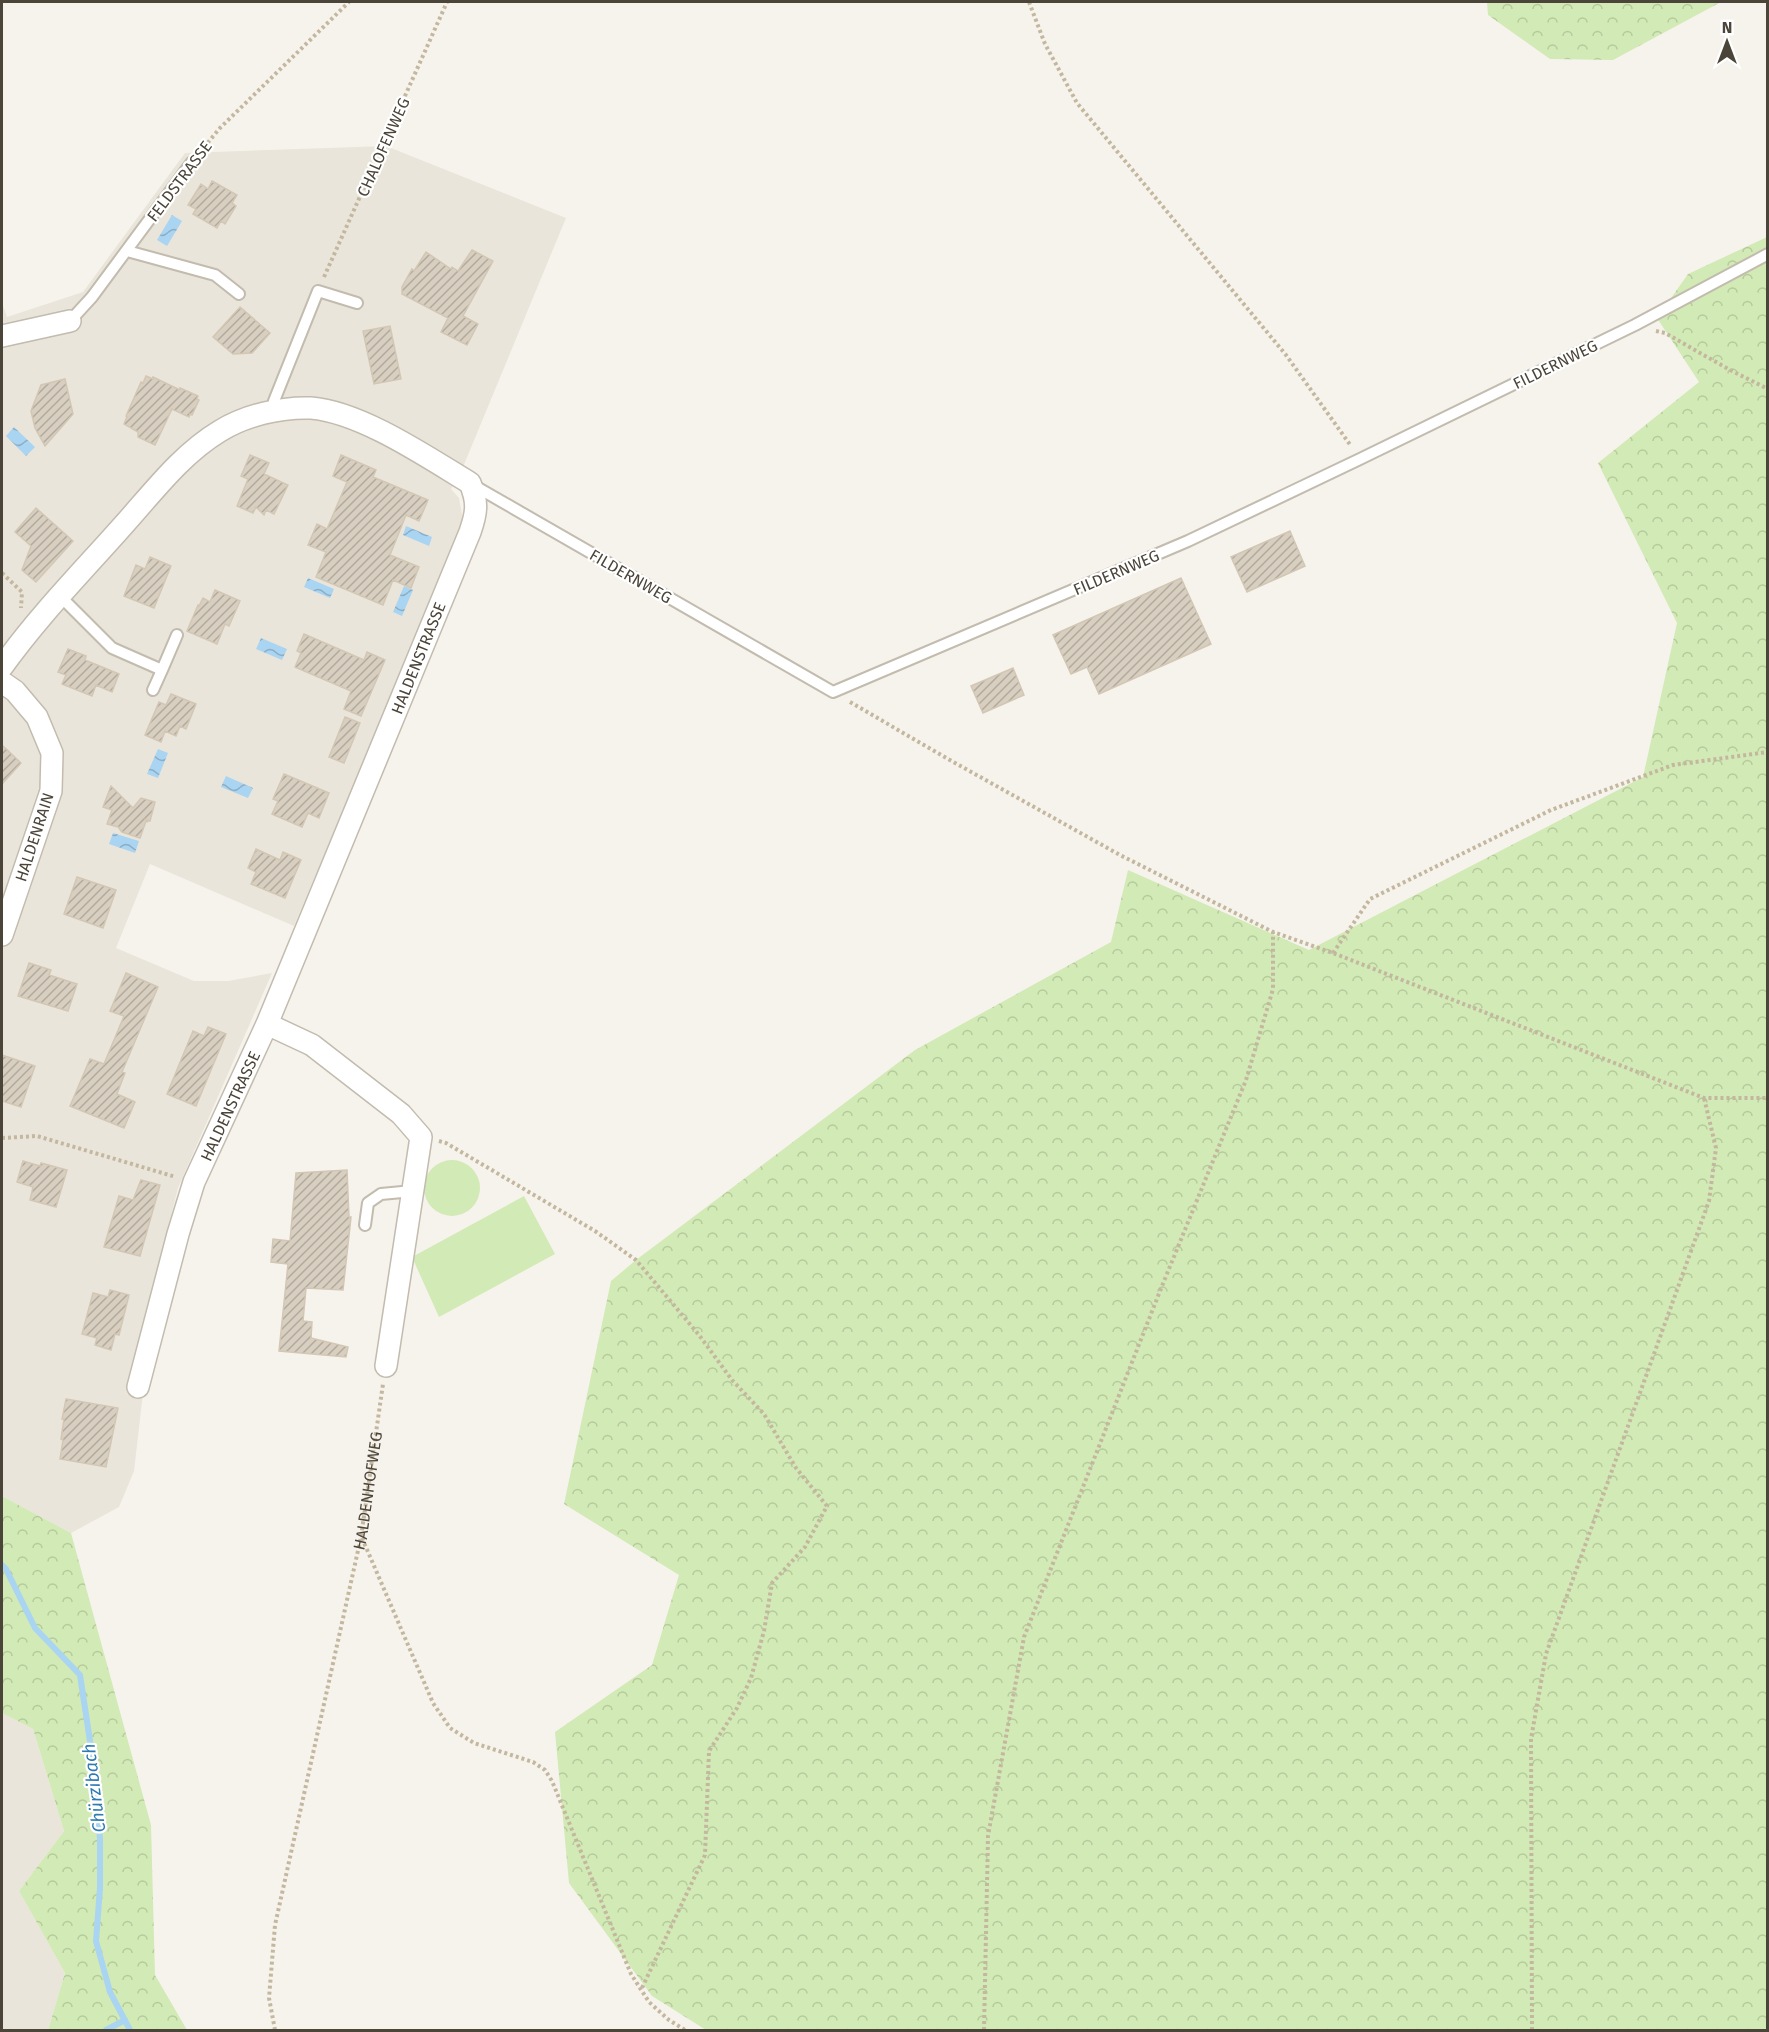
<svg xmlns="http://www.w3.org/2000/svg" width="1769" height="2032" viewBox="0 0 1769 2032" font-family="'Fira Sans',sans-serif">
  <defs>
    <pattern id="forest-crowns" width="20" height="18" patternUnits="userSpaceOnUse" patternTransform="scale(1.5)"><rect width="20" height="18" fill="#d2eab5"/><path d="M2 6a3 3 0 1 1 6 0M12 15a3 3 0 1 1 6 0" fill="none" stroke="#b6ca9c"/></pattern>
    <pattern id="water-waves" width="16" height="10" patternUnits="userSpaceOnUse" patternTransform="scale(1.5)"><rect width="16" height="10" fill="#a9d4f2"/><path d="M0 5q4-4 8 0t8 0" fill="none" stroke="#8caec5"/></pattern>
    <pattern id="building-hatch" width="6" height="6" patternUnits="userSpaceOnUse" patternTransform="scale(1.5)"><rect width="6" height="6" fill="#d8cfc1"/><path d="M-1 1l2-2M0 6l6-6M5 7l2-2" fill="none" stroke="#b1aa9e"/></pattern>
  </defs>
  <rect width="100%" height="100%" fill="#f6f3ec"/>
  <path fill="#eae5da" d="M386,146l180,72 -103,249 -12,22 8,9 4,22 -1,9 -168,397 -144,-62 -34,84 78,33h34l44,-8 -94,215 -51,201 16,4 -9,78 -15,36 -48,26 -69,-37v-1193l5,14 76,-25 102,-139z
    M2,1713l31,16 31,102 -45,60 46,82 -17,57h-46z"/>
  <path fill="#d2eab5" d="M424 1188a28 28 0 1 1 56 0a28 28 0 1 1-56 0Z
    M524,1196l31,58 -116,63 -27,-60z"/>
  <path fill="url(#forest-crowns)" d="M1487,2h234l-108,58 -63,-1 -62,-44z
    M1767,237v1793h-1061l-54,-34 -83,-113 -14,-151 97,-67 27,-90 -115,-71 47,-223 25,-21 279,-210 196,-108 17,-72 181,80 334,-173 34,-154 -79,-160 101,-81 -42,-64 31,-44z
    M2,1496l69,37 80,292 4,150 32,55h-139l17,-57 -46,-82 45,-60 -31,-102 -31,-16z"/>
  <path fill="url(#water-waves)" d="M172,215l10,6 -15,25 -10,-6z
    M14,427l21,20 -9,9 -20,-20z
    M406,526l26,11 -3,9 -26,-11z
    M308,578l26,11 -4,9 -26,-11z
    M404,586l9,4 -11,26 -9,-4z
    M261,638l26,11 -5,11 -26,-11z
    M158,749l10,4 -10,25 -11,-4z
    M226,776l27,12 -5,10 -27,-11z
    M113,833l26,8 -4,12 -26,-9z"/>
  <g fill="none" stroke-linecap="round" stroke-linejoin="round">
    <path stroke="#a9d4f2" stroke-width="6" d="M2,1565l4,4 29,59 45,47 13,86 7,78v49l-4,53 14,51 20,38
      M106,2030l19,-10"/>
  </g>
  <path fill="url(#building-hatch)" stroke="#d3c7b4" stroke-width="1.5" d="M212,181l25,14 -5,8 4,3 -11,18 -4,-3 -4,7 -24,-14 3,-5 -8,-4 13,-21 7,5z
    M472,250l21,11 -30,55 15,8 -11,21 -26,-13 7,-14 -46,-24v-7l10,-18 2,2 12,-19 25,17 1,-2 6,4z
    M240,307l30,26 -18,20 -19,1 -20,-17z
    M390,326l11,53 -27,5 -11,-53z
    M146,376l7,3v-2l27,13v-2l18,8 -1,3 2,1 -7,15 -2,-1 -1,3 -17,-8 -17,36 -17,-8v-5l-14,-8 3,-7 -1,-1 15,-34 2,1z
    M65,379l8,35 -28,32 -10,-18 -4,-17 10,-26z
    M250,455l19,8 -5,11 24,11 -14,29 -8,-4 -2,5 -8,-8 -3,6 -16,-7 11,-27 -7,-3z
    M341,455l35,15 -3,7 55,23 -9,21 -13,-6 -16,40 29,12 -8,21 -18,-8 -10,25 -67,-28 10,-25 -18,-7 9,-21 10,5 20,-47 -14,-6z
    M36,508l37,33 -37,41 -14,-12 9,-24 -16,-14z
    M1290,531l15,35 -58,26 -16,-35z
    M150,557l21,9 -17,42 -30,-12 12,-31 9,4z
    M1181,578l30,66 -112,50 -12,-27 -16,7 -18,-39z
    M215,590l25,11 -11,25 -4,-2 -8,20 -30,-13 11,-26 1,1 4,-8 7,4z
    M304,634l60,26 3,-8 18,8 -24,56 -17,-7 7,-18 -56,-24 6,-14 -4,-2z
    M68,649l18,7 -1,4 34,14 -7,18 -16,-7 -4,11 -30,-12 4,-9 -8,-3z
    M1013,668l11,27 -41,18 -12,-27z
    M171,694l25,10 -10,25 -6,-3 -4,10 -11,-5 -4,11 -16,-7 14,-33 7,3z
    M345,717l15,6 -16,40 -15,-6z
    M2,745l19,18 -19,21z
    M284,774l45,19 -10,25 -11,-5 -6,14 -30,-13 6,-13 -5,-2z
    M111,786l22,22 8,-10 14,4 -5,19 -4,-1 2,2 -2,-1 -6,17 -18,-6 -4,-5 -11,-3 5,-14 -9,-3z
    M256,849l24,11 3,-8 18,8 -16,38 -34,-14 5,-12 -8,-4z
    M77,877l39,13 -13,38 -39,-14z
    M29,963l22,7 -2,5 28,9 -9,27 -50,-15z
    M126,973l32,14 -36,85 3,1 -8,21 18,8 -11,26 -54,-22 20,-47 14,5 20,-48 -14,-5z
    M208,1027l18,7 -30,72 -29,-12 26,-63 11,5z
    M2,1055l33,11 -14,41 -19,-6z
    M23,1161l17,5 1,-3 26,7 -11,37 -26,-7 3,-13 -16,-5z
    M347,1170l2,47h2l-8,73 -37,-2 -3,33 9,1 -1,16 37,9 -2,10 -67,-6 9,-87 -17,-2 2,-23 17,2 6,-68z
    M141,1180l19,5 -20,71 -36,-9 15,-51 14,4z
    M110,1290l19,5 -10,40 -4,-1 -4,16 -16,-5 2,-7 -15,-4 11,-41 15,4z
    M66,1399l52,9 -12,59 -46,-8 3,-19 -2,-1 3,-20h-2z"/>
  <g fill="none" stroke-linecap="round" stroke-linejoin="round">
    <g stroke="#c2bbae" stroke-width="14">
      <path id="service" d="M127,251l88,24 24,19
        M70,321l22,-24 100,-135
        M274,411v-10l44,-110 39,12
        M473,485l360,207 355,-151 172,-82 275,-134 133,-71
        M60,596l52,52 50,22 15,-35
        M153,690l9,-20
        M365,1225l3,-22 13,-9 32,-3"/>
    </g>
    <g stroke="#c2bbae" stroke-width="24">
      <path id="minor" d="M2,336l68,-15
        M2,667c35,-49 77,-92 118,-138 31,-34 60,-74 100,-98 26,-16 61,-24 91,-23 50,4 116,49 159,75 8,19 7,29 0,49l-203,492 -73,158 -16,52 -40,153
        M2,682l13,9 22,26 15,36 -1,38 -49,144
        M267,1024l45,21 89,69 20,23 -35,229"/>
    </g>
    <g stroke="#c4b79f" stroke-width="4" stroke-dasharray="3 3" stroke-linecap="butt">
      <path d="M1029,2l16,42 32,59 209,252 65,91"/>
      <path d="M200,152l20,-24 129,-126"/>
      <path d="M324,277l123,-275"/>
      <path d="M1656,331l9,2 65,37 38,19"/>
      <path d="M2,573l20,19 -1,16"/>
      <path d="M850,702l98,57 172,96 153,77 60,21 371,145h64"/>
      <path d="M1333,953l37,-54 181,-89 122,-45 95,-13"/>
      <path d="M2,1138l35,-2 139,41"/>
      <path d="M439,1141l7,2 149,88 41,29 63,75 33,45 32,34 32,54 31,38 -22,41 -33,36 -8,48 -13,47 -14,30 -28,43 -4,104 -64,135"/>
      <path d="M362,1538l71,165 17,25 24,15 59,19 12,8 7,11 79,193 18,28 20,18 16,10"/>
      <path id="s1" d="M275,2030l-6,-32 6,-73 86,-388 22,-153"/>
      <path d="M984,2030l4,-194 36,-199 138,-351 84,-206 27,-91v-57"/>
      <path d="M1532,2030l-1,-291 15,-85 163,-453 7,-53 -12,-50"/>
    </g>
    <use href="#service" stroke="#fff" stroke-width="10"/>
    <use href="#minor" stroke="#fff" stroke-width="21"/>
  </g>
  <g text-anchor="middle" stroke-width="4.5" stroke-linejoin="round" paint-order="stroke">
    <g font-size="16" fill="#4b4439" stroke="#fff">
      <text transform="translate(383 147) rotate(-66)" y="6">CHALOFENWEG</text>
      <text transform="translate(179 181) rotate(-53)" y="6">FELDSTRASSE</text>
      <text transform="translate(1555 364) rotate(-26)" y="6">FILDERNWEG</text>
      <text transform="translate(1116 572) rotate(-23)" y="6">FILDERNWEG</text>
      <text transform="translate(631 576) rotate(30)" y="6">FILDERNWEG</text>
      <text transform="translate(418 658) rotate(-68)" y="6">HALDENSTRASSE</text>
      <text transform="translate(34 837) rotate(-72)" y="6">HALDENRAIN</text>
      <text transform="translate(230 1106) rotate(-65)" y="6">HALDENSTRASSE</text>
      <text dy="6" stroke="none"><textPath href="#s1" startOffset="550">HALDENHOFWEG</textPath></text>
    </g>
    <g font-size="18" font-style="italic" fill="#2e7ab2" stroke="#fff">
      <text transform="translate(94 1788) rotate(-97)" y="6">Chürzibach</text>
    </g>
  </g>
  <rect width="1769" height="2032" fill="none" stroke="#4b4439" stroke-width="6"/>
  <g transform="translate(1727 42)" stroke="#ffffff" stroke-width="4.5" paint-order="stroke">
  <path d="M0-4.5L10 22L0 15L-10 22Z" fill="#4b4439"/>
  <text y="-9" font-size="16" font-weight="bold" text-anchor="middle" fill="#4b4439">N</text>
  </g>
</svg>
